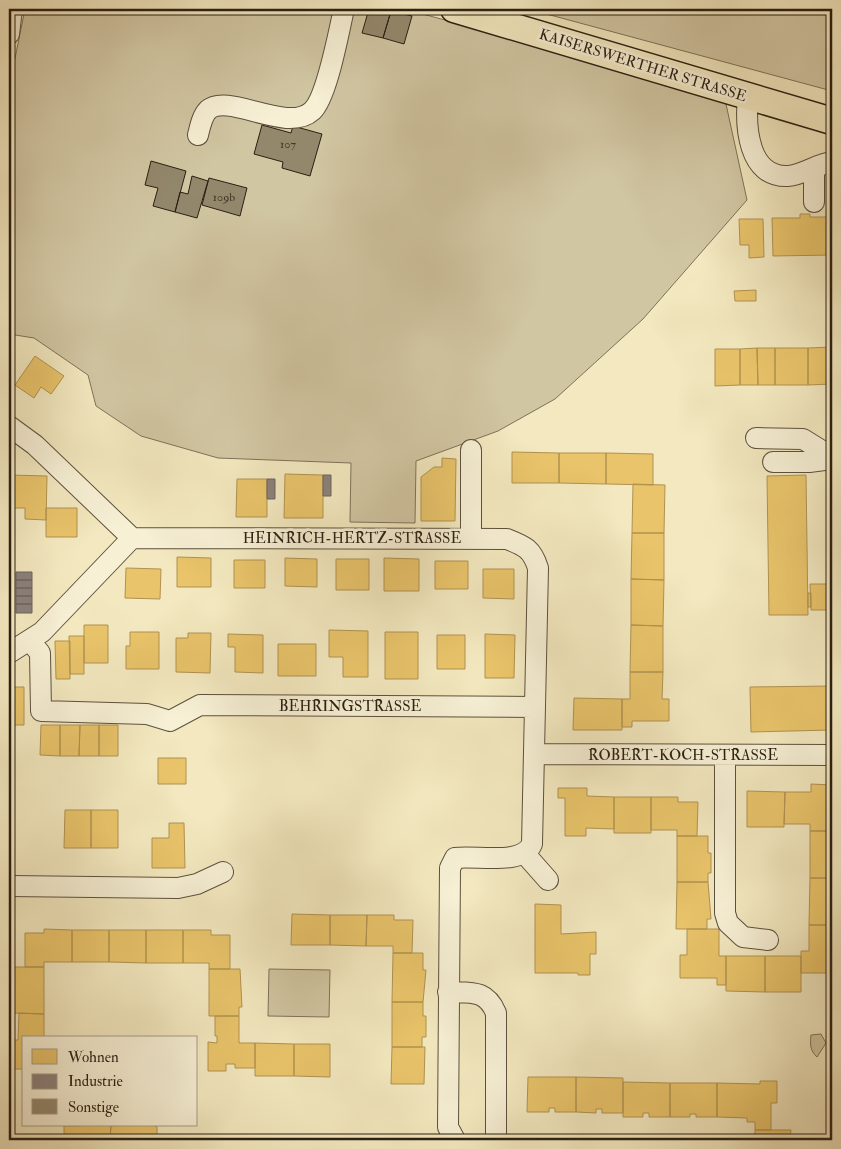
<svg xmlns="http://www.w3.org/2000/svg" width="841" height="1149" viewBox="0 0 841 1149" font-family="'IM FELL Double Pica',serif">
  <rect width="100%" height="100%" fill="#f3e8bf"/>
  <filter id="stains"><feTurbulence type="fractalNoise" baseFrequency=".004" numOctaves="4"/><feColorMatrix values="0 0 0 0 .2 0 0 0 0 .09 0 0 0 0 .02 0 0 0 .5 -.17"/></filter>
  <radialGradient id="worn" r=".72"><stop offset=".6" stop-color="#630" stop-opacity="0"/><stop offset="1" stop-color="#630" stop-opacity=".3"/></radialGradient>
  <path fill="#d1c6a2" stroke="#7e725a" d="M25,9h379l320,86 23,105 -104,119 -88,80 -57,32 -82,30 -1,62 -65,-1 1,-59 -133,-5 -77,-22 -45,-30 -8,-31 -54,-37 -25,-4v-246z
    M528,9h304v82z
    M269,969l61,1 -1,47 -61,-1z
    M821,1034l5,9 -9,14c-7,-6 -7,-13 -6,-22z"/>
  <path fill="#e9c46a" stroke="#b09250" d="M800,214h10v3h22v38l-59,1 -1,-38h28z
    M739,219h24l1,38 -15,1v-13h-9z
    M756,290v11h-21l-1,-10z
    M832,347v37l-24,1v-37z
    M757,348h18v37h-17z
    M757,348l1,37h-18v-36z
    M775,348h33v37h-33z
    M715,349h25v36l-25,1z
    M35,356l29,20 -13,18 -10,-7 -7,11 -19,-13z
    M512,452l47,1v30h-47z
    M559,453h47v31l-47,-1z
    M606,453l47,1v31l-47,-1z
    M442,458l14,1 -1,62h-34v-44l13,-10h8z
    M285,474l38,1v43h-39z
    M9,475l38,1 -1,44 -21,-1v-11h-16z
    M806,475l2,140h-39l-2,-139z
    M237,479h30v38h-31z
    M633,484l32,1 -1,48h-32z
    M46,508h31v29h-31z
    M632,533h32v47l-33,-1z
    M177,557l34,1v29h-34z
    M285,558l32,1v28l-32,-1z
    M384,558l35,1v32h-35z
    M336,559h33v31h-33z
    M234,560h31v28h-31z
    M435,561h33v28h-33z
    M126,568l35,1 -1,30 -35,-1z
    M483,569h31v30l-31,-1z
    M631,579l33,1 -1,46 -32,-1z
    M810,584h22v26h-21z
    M808,593h3v14h-3z
    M84,625h24v38h-24z
    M631,625l32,1v46h-33z
    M329,630l39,1v46h-25v-20h-14z
    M130,632h29v37h-33v-23h4z
    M385,632h33v47h-33z
    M188,633h23l-1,40 -34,-1v-34h12z
    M228,634l35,1v38l-28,-1v-25h-7z
    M485,634l30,1 -1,43h-29z
    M437,635h28v34h-28z
    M69,636h15v38h-14z
    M55,641h15v38h-14z
    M278,644h38v32h-38z
    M630,672h33l-1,27h7v22h-37v6h-10v-28h8z
    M832,686v44l-81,2 -1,-45z
    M9,687h15v38h-15z
    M574,698l48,1v31h-49z
    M41,725h19v31l-20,-1z
    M60,725h20l-1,31h-19z
    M80,725h19v31h-20z
    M99,725h19v31h-19z
    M158,758h28v26h-28z
    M811,784l21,1v46h-22v-7h-26l1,-32h26z
    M558,788h29v8l27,1v32l-28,-1v8h-21v-38h-7z
    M747,791l38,1 -1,35h-37z
    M614,797h37v36h-37z
    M651,797h27v5h20l-1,34h-20v-6h-26z
    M65,810h26v38h-27z
    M91,810h27v38h-27z
    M169,823h15l1,45h-33v-30h17z
    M810,831h22v47h-22z
    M677,836h31v17h3v20h-3v9h-31z
    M810,878h22v47h-23z
    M677,882h31l3,37h-4v10h-31z
    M535,904l26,1v29l35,-2v22h-6v21h-12v-2h-43z
    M292,914l38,1v30h-39z
    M330,915h37l-1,31 -36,-1z
    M367,915h27v5h19l-1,33h-19v-7h-27z
    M809,925h23v48h-31v-22h8z
    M44,929l28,1v32h-28v5h-19v-34h19z
    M687,929h32v27h7v29h-9v-7h-37v-23h7z
    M72,930h37v32h-37z
    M109,930h37v33l-37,-1z
    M146,930h37v33h-37z
    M183,930h28v5h19v34h-21v-6h-26z
    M393,953h30v17h3l-3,32h-31z
    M726,956h39v36l-39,-1z
    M765,956h36v36h-36z
    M13,967h31v47l-32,-1v-20h2z
    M209,969h31l2,38h-3v9h-30z
    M392,1002h31v14h3v21h-4v10h-30z
    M19,1013l25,1v24h-20v31h-12v-29h6z
    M215,1016h24v27h16v25h-20v-4h-9v7h-18v-29l9,1v-7h-2z
    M255,1043l39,1v32h-39z
    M294,1044h36v33l-36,-1z
    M392,1047h33l-1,37h-33z
    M528,1077h48v35h-21v-4h-6v4h-22z
    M576,1077l47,1v35h-21v-4h-6v4l-20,-1z
    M760,1081h17v22h-6v27h-16v-8h-8v-4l-30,-1v-34l43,1z
    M623,1082l47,1v34h-21v-4h-6v4h-20z
    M670,1083h47v34h-21v-3h-6v3h-20z
    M111,1125h42l4,2v13h-47z
    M111,1125l-1,15h-46v-14z
    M755,1130h36l-1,10h-35z"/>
  <path fill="#8a817c" stroke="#6d645c" d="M323,475h8v21h-8z
    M267,479h8v20h-8z
    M16,572h16v8h-16z
    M16,580h16v8h-16z
    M16,588h16v8h-16z
    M16,596h16v8h-16z
    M16,604h16v9h-16z"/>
  <path fill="#93886c" stroke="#2a1f12" d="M369,9l22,2 -8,27 -21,-5z
    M391,11l21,5 -8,28 -21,-6z
    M262,125l29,8 2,-7 29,8 -12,42 -28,-8 1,-6 -29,-8z
    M151,161l35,10 -11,41 -22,-6 5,-18 -13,-3z
    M192,176l16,5 -11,37 -22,-6 5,-20 8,2z
    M209,178l38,10 -7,28 -38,-11z"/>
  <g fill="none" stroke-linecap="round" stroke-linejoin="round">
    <g stroke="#5c513d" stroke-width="22">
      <path id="minor" d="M9,34l3,-25
        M748,97c-3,29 0,81 40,79 15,-1 29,-12 44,-14
        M198,135c2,-8 4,-19 10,-25 20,-18 79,24 104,1 15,-13 27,-81 32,-102
        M814,168v34
        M9,426l26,19 97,93 375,1c18,7 25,10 31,29l-6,276c-10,22 -55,11 -77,14l-5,10 -2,259 7,13
        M756,438l47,1 29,18
        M773,462h36l23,-3
        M471,538v-88
        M30,641l10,12 1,58 106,3 23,7 30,-16 334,2
        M9,653l33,-21 90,-94
        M534,754l298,1
        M725,755v158l3,10 15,14 25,3
        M525,854l23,26
        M9,886l169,2 19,-4 26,-12
        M448,992c23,1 38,-3 48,21v127"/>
    </g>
    <g stroke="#2a1f12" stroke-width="29">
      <path id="major" d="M454,9l378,112"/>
    </g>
    <use href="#minor" stroke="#f7f0d5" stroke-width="20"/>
    <use href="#major" stroke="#f3e8bf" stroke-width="26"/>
  </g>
  <g text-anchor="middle" stroke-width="5" stroke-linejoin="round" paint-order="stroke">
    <g font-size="12" fill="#443928">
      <text x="288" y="148">107</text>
      <text x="224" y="201">109b</text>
    </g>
    <g font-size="15" fill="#2a1f12" stroke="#f7f0d5">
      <text transform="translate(643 65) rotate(17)" y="5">KAISERSWERTHER STRASSE</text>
      <text x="352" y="543">HEINRICH-HERTZ-STRASSE</text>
      <text x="350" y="711">BEHRINGSTRASSE</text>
      <text x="683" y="760">ROBERT-KOCH-STRASSE</text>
    </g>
  </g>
  <rect width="841" height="1149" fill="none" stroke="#f3e8bf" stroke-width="30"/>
  <rect x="10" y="10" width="821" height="1129" fill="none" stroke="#2a1f12" stroke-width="2.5"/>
  <rect x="15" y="15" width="811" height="1119" fill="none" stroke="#2a1f12"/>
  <rect x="22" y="1036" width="175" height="90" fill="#f7f0d5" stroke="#a59c87"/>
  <rect x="32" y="1049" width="25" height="15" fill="#e9c46a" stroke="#a59c87"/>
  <text x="68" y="1062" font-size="15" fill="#2a1f12">Wohnen</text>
  <rect x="32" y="1074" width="25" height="15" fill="#8a817c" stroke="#a59c87"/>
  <text x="68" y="1086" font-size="15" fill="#2a1f12">Industrie</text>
  <rect x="32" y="1099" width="25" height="15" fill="#93886c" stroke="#a59c87"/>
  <text x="68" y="1112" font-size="15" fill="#2a1f12">Sonstige</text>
  <rect width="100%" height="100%" filter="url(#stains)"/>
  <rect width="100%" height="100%" fill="url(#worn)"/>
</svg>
